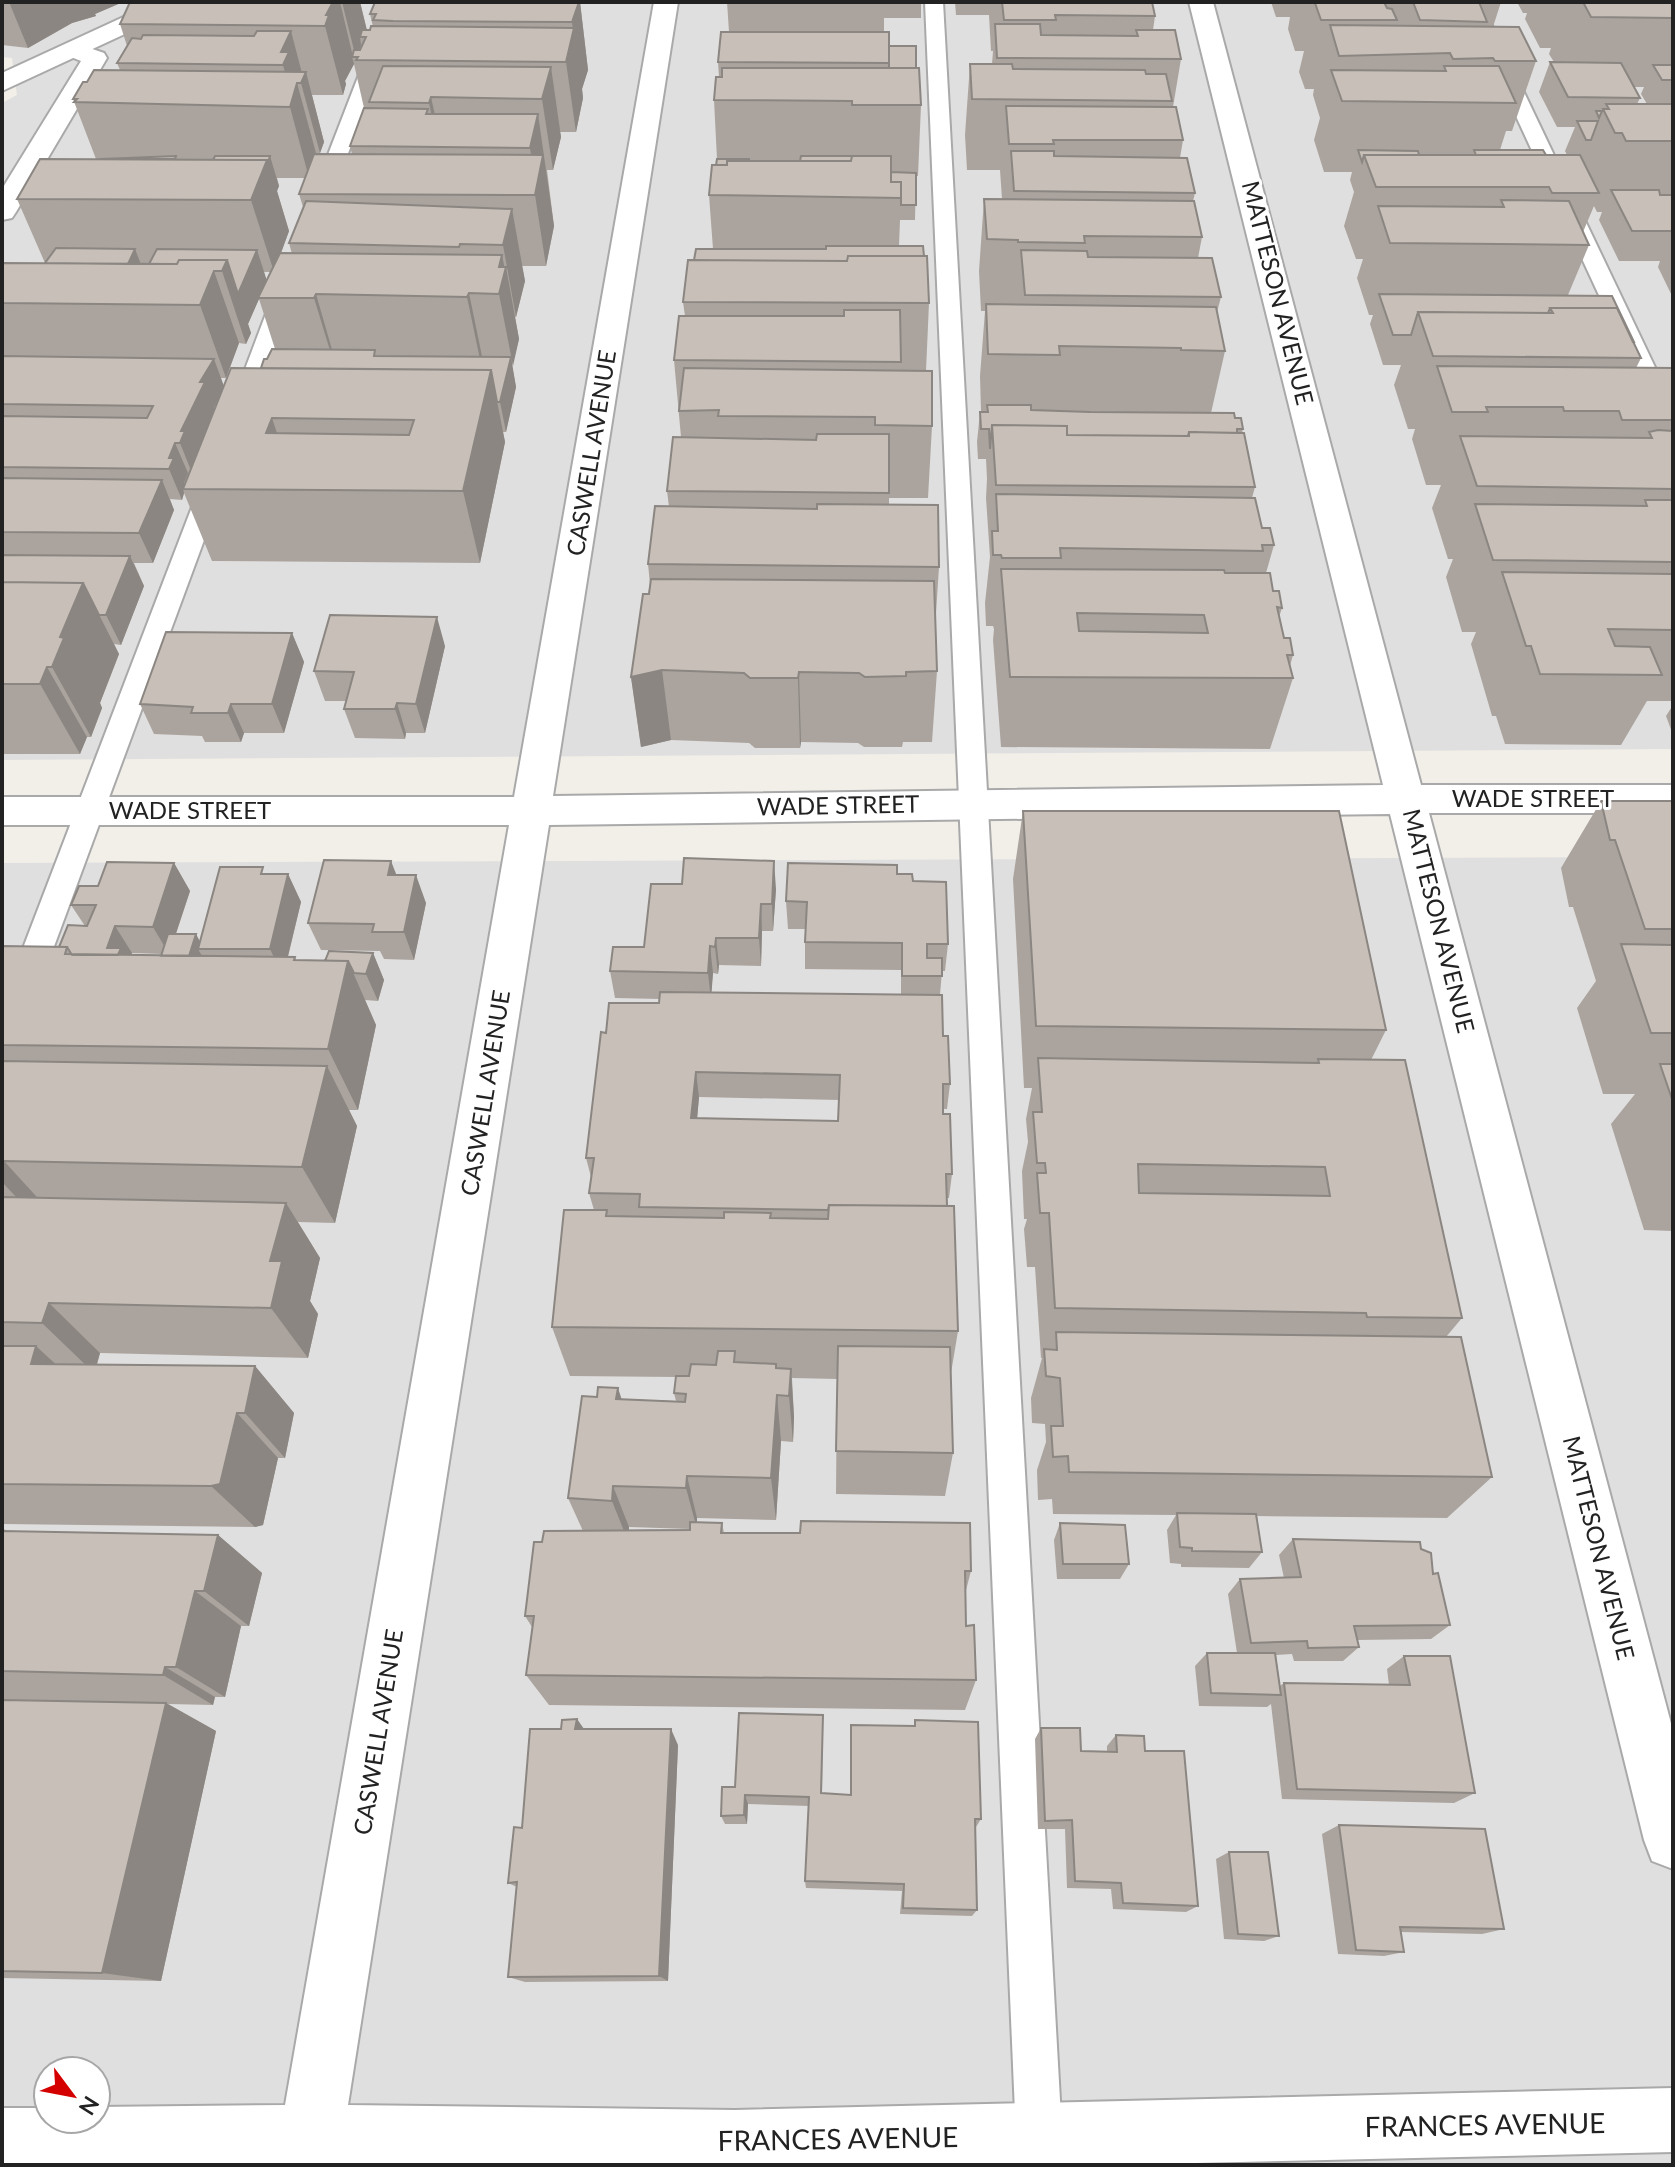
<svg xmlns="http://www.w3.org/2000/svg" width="1675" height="2167" viewBox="0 0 1675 2167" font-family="Lato,sans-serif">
  <rect width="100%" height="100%" fill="#f2efe9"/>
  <path fill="#e0dfdf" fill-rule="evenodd" d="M2,2h1671v747l-1671,11v-657l15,-8 -5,-37 -10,-1z
    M1673,857v1308h-1671v-1302zM48,2071h48v48h-48z"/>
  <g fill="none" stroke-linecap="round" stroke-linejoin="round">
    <g stroke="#a9a9a9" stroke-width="4">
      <path id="service" d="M387,2h18l-73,194 -3,4h-14l-3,-4z
        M925,2h18l119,2134 -7,16 -16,7 -16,-7 -7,-16z
        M1463,2h18l192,403v31l-8,-2 -4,-5z
        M284,289l11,6 -43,114 -3,5h-16l-3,-5 43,-114z
        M212,479l8,2 4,5 -206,558 -5,9 -11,4v-54l198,-517 4,-5z"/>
    </g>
    <g stroke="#a9a9a9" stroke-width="4">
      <path id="minor" d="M654,2h24l-125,794 830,-11 -194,-783h24l208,783h252v28h-244l244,918v138l-21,-8 -8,-21 -254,-1026 -841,11 -201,1280 387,5 938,-22v64l-563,13h-1108v-57h46v11h48v-12l189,-2 224,-1280h-507v-28h512z
        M75,43l29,10 3,5 -91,154 -4,6 -10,2v-31l79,-128 -15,-6 -3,-5 3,-5z"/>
    </g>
    <g stroke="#a9a9a9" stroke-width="4">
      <path id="tertiary" d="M156,2h31l-4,5 -181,84v-18z"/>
    </g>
    <use href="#service" fill="#fff" fill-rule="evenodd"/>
    <use href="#minor" fill="#fff" fill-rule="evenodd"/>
    <use href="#tertiary" fill="#fff" fill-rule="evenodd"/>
  </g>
  <path fill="#aba49e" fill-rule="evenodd" d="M2,2h121l-28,12 1,2 -24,7 -44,25 -26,-3z
    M130,2h230l7,28h3l3,-3 -3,-13 5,-12h205l8,68 -6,19 1,9 -7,34h-16l1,5 -8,33h-6l7,56 -8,40h-24l3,15 -9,36h-1l4,22 -7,27 4,21 -10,45h-3l2,10 -25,121 -268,-2 -28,-68 -2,7 -12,-1 4,11 -21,53h-19l10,23 -23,59 -7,-1 5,10 -19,49 2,5 -11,29h-4l-7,17h-78v-491h43l-28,-64 79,-40 -23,-60 14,-17 33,-12 -3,-7 10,-17 -7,-22zM354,64l10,44 -14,38 2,8h-37l5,-1 4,-11 -12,-47h31l3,-11 -1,-3zM277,178h28l-6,16 4,13 -14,36 3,11 -11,-1 8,-22 -12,-40 2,-5zM264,272h7l-5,9zM259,299l16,50 -14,19 -38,18 -2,-8h5l13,-35 7,1 5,-11 -3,-9z
    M727,2h194v16h-37v14l5,14 28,22 4,37 -3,71h-2l-1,44h-15l-1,26 30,57 -3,68 6,55 -4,72h-39v7l50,62 -4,62 2,42 -5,71h-29l-1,5h-38l-6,-4 -57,-1 -1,6h-45l-6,-5 -78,-3 -30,7 -10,-70 19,-93 -2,-20 21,-57 -2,-16 14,-54 -7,-77 11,-44 -2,-14 11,-42 19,-11 -4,-54 8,-36 -3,-59 5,-23 -1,-15 11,-30z
    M955,2h197l3,14 -2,14 28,29 -8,48 10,33 -3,18 15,35 -2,8 9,36 -4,21 23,39 -4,15 8,39 -14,62 24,5 8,11 -1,4 13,54 -3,11 10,30 12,17 -8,28 7,18 9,17 -3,9 5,21 9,17 -3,11 3,12 -23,71 -269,-2 -8,-107 1,-11 -1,-3h-7l-1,-23 5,-46 -4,-59 1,-19 -1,-20h-8l-1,-17 3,-30h1l-1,-36 5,-65h-4l-2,-40 5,-72h18l-2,-29h-33l-2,-35 5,-71h22l1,-13h-2l-2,-36h-33z
    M1271,2h230l-8,25 43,34 -24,70h-6l-6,19 46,5h21l-2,-4 10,-24h-18l-18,-35 11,-30h4l-5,-8 2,-6h-11l-15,-29 2,-6h-4l-6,-11h156v296l-15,-31 2,-6h-41l-20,-41 3,-8h-5l-3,-6 -11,26 6,13 -21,50 66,47v2l7,14 -5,10h37v333h-26l-26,44 -116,-1 -9,-28h-4l-21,-72 5,-12h-14l-16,-55 7,-18h-5l-16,-51 9,-23h-15l-14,-46 3,-10h-7l-14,-44 7,-20h-18l-13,-41 3,-9h-4l-12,-37 6,-19h-7l-12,-33 10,-34 -4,-12 2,-8h-28l-10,-32 6,-22 -7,-23 1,-6h-9l-6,-17 5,-21h-9l-7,-22 2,-12h-14zM1634,87h10l-3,7 6,10h-10l3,-6z
    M292,633l12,29 -20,71h-40l-3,9h-36l-3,-6 -48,-2 -14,-30z
    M445,646l-20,87h-19l-1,6 -50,-1 -11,-29 2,-8h-21l-11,-30z
    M1673,705v30l-7,-19z
    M1601,801h72v430l-29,-1 -33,-106 24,-30h-32l-26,-86 19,-27 -23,-74h-4l-8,-39z
    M1023,811l363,219 -15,30 91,258 -16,19 46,140 -45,41 -190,-2 5,36 -13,16 -68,-1v-3l-11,-1 -3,-33 9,-15 -123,-1 -1,-15 -14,1 -1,-30 9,-28 -1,-18 -13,-1 -1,-25 11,-40h-1l-6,-91h-8l-3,-38 3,-10h-3l-2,-48 6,-29 -2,-23 6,-31h-8l-11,-209z
    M174,863l16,28 -14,43 24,8 66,-68h22l13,28 -13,55h7l1,3 29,1 48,-8 11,27 -6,21 -13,-1 11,25 -18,85h-9l8,16 -22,97 -37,-1 22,36 -10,43 8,13 -10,44 -208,-5 -3,12 158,1 39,47 -9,45h-7l-15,67 -8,2 -253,-3v-575l57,-2 26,-21 -14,-21 27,-19zM132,953l30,1 -1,2 -30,-1z
    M897,874l16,7 35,63 -3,27h-3l-2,24 3,41 7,48 -3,25h-4l9,65 -3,24h-2l11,133 -7,42 2,80 -8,43 -109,-2 1,-115 -45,-1 2,39 -1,25 -12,-1 -5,79 -79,-2v4l25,1 2,10 247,38 -6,23 1,32 10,54 -11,30 -416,-5 -23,-30 6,-48 -7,-11 17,-74 41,-11 -15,-33 53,-99 55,2 -2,-8 2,-16 -106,-1 -18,-49 42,-117 -5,-17 2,-16 -5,-19 20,-125 53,-30 1,-4 -45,-1 -5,-27 34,-24 132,-58 -3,42h-11l-1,35 -42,-1 -1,9 -5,-1 -2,19 190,3v-25l-96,-1v-40h-17l-2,-28zM699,1097l140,3 -1,21 -141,-3zM629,1527l61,2 -61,1z
    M397,875l29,28 -12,57 -30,-1 -4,-8 -59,-1 -13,-27z
    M1060,1523l69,41 -9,15h-63l-3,-39z
    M2,1528l5,3 211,4 44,38 -13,53h-8l-16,71h-10l-2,8 -45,-1 48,27 -55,250 -159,-3z
    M1293,1539l128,10 12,25 17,51 -19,14 -74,1 2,7 -16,14h-49l-2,-7 -16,1 4,31 4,-3 105,2 -2,-16 17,-13 71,137 -21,10 -172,-4 -11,-95 -4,3 -68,-1 -4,-40 12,-13h30l-9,-59 12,-15 44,-1 -5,-23z
    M823,1715l-1,78 28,2 64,-69 1,-6 66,99 -5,8h-1l2,83 -5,6 -72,-2 2,-23 -96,-3 -1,-7 4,-75 -61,-2 -1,20h-22l-4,-8 14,-29z
    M1041,1728l40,23 26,1v-6l9,-11 29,16 53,155 -12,6 -73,-3 -2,-20 -44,-1 -2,-59h-27l-3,-90z
    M584,1729l94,16 -10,236 -143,1 -17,-5 9,-90 -9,-4 14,-55z
    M1339,1825l165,104 -22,5 -81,-2 3,20 -20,4 -46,-2 -16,-120z
    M1229,1852l50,84 -15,5 -40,-2 -8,-80z"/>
  <path fill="#8b8681" d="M9,2h114l-28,12 1,2 -24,7 -44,25z
    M333,2h7l13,55h-1l2,7 -9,17 1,3 -3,11 -18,-69 1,-11z
    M342,2h18l7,29 -7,6 1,8 -5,13z
    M576,2h4l8,68 -6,19 1,9 -7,34 -10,-70 7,-31 -1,-9z
    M291,31l12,46 3,-5 18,70 -4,11 -19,-70h-4l19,70 -7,25 -19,-71 2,-9 -9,-33 -2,-13z
    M551,67l10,70 -8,33 -11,-71z
    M431,97l11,50h-4l-9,-44z
    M538,114l16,112 -8,40 -11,-71 1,-9 -6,-38z
    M270,156l9,30 -2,5 12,40 -15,41 -23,-72 16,-40z
    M512,209l13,72 -9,36 -13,-72z
    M135,249l12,31 -30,6z
    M257,250l10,31 -9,17 1,1 -11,25 -10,-30z
    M502,255l3,15 1,-3 13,72 -6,27 -14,-72v-27z
    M227,260l24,73 -5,11 -24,-73z
    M214,271l25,72 -13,35 -26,-73z
    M469,293l15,73 -2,3 -15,-72z
    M316,294l21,73 -1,3 -22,-72z
    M511,357l5,30 -10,45 -6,-30z
    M214,359l11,30 -11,18 2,6 -24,60 -12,-30 1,-12 19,-49z
    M491,370l14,72 -25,121 -17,-72z
    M272,418l24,72 -30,-57z
    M175,443l13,30 -4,10 2,6h-3l1,4 -2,7 -13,-31v-11z
    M162,480l12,30 -21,53 -14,-30z
    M130,556l14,30 -23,59 -15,-30z
    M83,583l36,71 -19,49 2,5 -11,29 -39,-70 8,-30z
    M437,617l8,29 -20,87 -9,-29z
    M292,633l12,29 -20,71 -12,-29z
    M47,667l40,70 -7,17 -40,-70z
    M662,670l9,70 -30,7 -10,-70z
    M799,672l2,70 -1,6 -2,-70z
    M397,703l9,30 -1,6 -10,-30z
    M231,704l13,29 -3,9 -13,-29z
    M391,861l11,28 -14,-14z
    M774,861l2,28 -3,42 -1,-27z
    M174,863l16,28 -21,63 -16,-27z
    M288,874l13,28 -18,74 -13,-27z
    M416,875l10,28 -12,57 -10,-28z
    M761,904l1,27 -1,35 -2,-28z
    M115,926l17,27 -3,8 -22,-13z
    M196,934l8,15h-6l11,19 -25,3z
    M716,938l3,27 -1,9 -3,-27z
    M710,946l3,27 -2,27 -3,-27z
    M373,953l11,27 -6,21 -12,-27z
    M348,961l28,64 -18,85 -30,-61z
    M327,1066l30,60 -22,97 -33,-56z
    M696,1072l3,25 -4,46 -4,-25z
    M4,1161l52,57 -5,16 -49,-52v-14z
    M286,1203l34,55 -10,43 8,13 -10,44 -37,-50 -1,-47z
    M49,1303l51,50 -6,20 -52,-50z
    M36,1346l53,49 -58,-31z
    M255,1366l39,47 -9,45 -40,-45z
    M791,1369l3,48 -1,25 -4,-46z
    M618,1388l15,46 -17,-35z
    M777,1395l4,46 -5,79 -5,-42z
    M237,1413l41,45 -15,67 -8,2 -44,-41z
    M687,1476l10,42v11l-11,-41z
    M613,1486l16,41 -1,14 -16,-40z
    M218,1535l44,38 -13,53 -45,-35z
    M195,1591l46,35 -16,71 -49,-30z
    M165,1667l50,30 -2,8 -50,-30z
    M166,1703l50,28 -55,250 -59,-8z
    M577,1719l12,17 -14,-7z
    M671,1729l7,16 -10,236 -9,-5z
    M745,1795l3,9 -1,20 -3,-9z"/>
  <path fill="#c7bfb8" stroke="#8b8681" stroke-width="2" fill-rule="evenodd" d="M130,2h203l-7,13h3l-4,11 -205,-2z
    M375,2h204l-7,20 -179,-1 -20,-1 3,-6h-6z
    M1002,2h150l3,14 -100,-1 1,5h-52z
    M1324,2h60l3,6 5,1 5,11h-76l-6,-17z
    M1413,2h66l8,20 -67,-2z
    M1583,2h90v16l-82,-1z
    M995,24h45l1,11 97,1 -2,-6h39l6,29 -184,-1z
    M1330,25l189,2 17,34h-41l-2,-3 -40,1 -3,-6 -111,3z
    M371,26l203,2 -8,34 -210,-2 2,-3h-6l2,-7h6l6,-13h-6l2,-7h8z
    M257,31h34l-10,21h8l-6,13 -166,-2 15,-25 9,1 2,-4 111,1z
    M721,32h168v31l-171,-1z
    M889,46h27v22h-27z
    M1550,62l71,1 19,35 -72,-1z
    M970,64h42l1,5 132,1 1,4h20l6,27 -200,-2z
    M1653,65h20v15h-11z
    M383,66l168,1 -9,32 -111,-2 -2,6 -60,-1z
    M1444,66h55l17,37 -174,-2 -11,-31 115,1z
    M722,68h197l2,37h-69v-4l-138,-1 2,-23h6z
    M94,70l212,2 -5,11h-4l-7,24 -216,-5 3,-3h-4l10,-17h4z
    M1606,104h67v37h-47l-4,-8h-7l-12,-24h6z
    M1006,106l170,1 7,33h-130l1,4h-45z
    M364,108l64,1 -2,5h112l-8,34 -180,-2z
    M1596,111h6l-3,7z
    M1577,121h21l-7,19h-5z
    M1358,150l60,1 1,4h-55l-2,7z
    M1474,150h69l3,5h-70z
    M1011,151h43v5l133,2 8,35 -181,-2z
    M314,154l229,1 -8,40 -236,-1z
    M1364,155h216l19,38h-47l-3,-6h-173z
    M176,156l-1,3h-75h1z
    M215,156h55l-2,6 -1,-2h-54z
    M801,156h51l-1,5h-51z
    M852,156h39v26h10v16l-192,-3 3,-30h15v-4h124z
    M40,159l227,1 -16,40 -234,-1z
    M717,159h32v2h-22v4h-11z
    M891,172l25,1v32h-15v-23h-10z
    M1611,190h48l1,5h13v36h-41z
    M984,199l210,2 8,36 -118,-1 1,7 -67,-1v-2l-31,-1z
    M1501,200l68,1 20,44 -199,-2 -12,-37 126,1z
    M306,201l206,8 -9,36 -43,-1 -1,3 -170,-4z
    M826,246h97l1,10h-76l-1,5 -153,-1 2,-11h130z
    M56,248l79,1 -7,15 -83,-1z
    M157,249l100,1 -19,44 -11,-34h-48l-2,4h-28z
    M1021,250l66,1 1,6 124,1 9,39 -196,-2z
    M280,253l222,2 -3,12h7l-7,27 -30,-1 -2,4 -151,-3 -2,4h-56z
    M848,256h79l2,47 -246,-1 5,-42 159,1z
    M179,260h48l-5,11h-8l-14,34 -198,-2v-40l175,1z
    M1379,294l233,2 22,46h-1l-16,-34h-67l-2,5 -130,-1 -7,23h-18z
    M986,304l230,3 9,44 -44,-1v-2l-122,-2 1,9 -72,-1z
    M1550,308h67l24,50 -208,-2 -15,-44 135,1z
    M844,310h56l1,52 -227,-2 5,-44h165z
    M272,349l103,1 -1,6 137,1 -11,45h-3l-6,-32 -230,-2 3,-9h3z
    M2,356l212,3 -14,23h5l-24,49h4l-5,12h-5l-6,15h5l-5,11 -167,-2v-51l145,2 6,-12 -151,-2z
    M1437,366l236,2v52h-51l-3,-9h-55l-1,-4h-77l2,5h-36z
    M231,368l260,2 -28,121 -280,-2zM272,418l142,2 -5,15 -143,-2z
    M684,368l248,3v55l-57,-1v-8l-157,-1 1,-6 -40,1z
    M987,405h44v5l59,2 144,1 1,5h6l2,11h-6v4l-48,-1 -1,4 -121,-1v-9l-75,-1 -2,24 -1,-20h-8l-1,-17h8z
    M992,425l75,1v9l122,1v-4l55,1 11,54 -259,-2z
    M1658,430l15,1v58l-196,-3 -17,-50 192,2 -3,-6z
    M817,434h72v59l-222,-2 6,-54 143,3z
    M2,478l160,2 -23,53 -137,-1z
    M996,494l259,4 7,30h8l4,17h-12l1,6 -203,-3 1,10h-59l-1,-3h-8l-1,-24h6z
    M1645,500h28v62l-180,-2 -18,-56 172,2z
    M817,504l121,1 1,62 -291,-3 7,-58 162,3z
    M2,555l128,1 -24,59h-7l-16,-32 -81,-1z
    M1001,569l223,1 1,3h45l3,18h6l3,17 -5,-1 7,31h6l3,17h-6l6,23 -283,-1zM1077,613l127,2 4,18 -129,-2z
    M1502,572l171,2v56l-65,-1 7,17 35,1 12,28 -122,-1 -9,-28h-5z
    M651,579l283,2 3,90 -31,1v4l-41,1 -6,-4 -60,-1 -1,6h-48l-6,-5 -82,-3 -31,7 12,-83h6z
    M2,582l81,1 -23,54 4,1 -12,29h-5l-7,17h-38z
    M330,615l107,2 -21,87 -19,-1 -2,6h-51l10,-37 -40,-1z
    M166,632l126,1 -20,71h-41l-3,9h-37l2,-6 -53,-3z
    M1601,801h72v128h-28l-30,-89h-5z
    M1023,811h316l47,219 -350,-4z
    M684,858l90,3 -2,43h-11l-2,34h-43l-1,9 -5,-1 -2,27 -98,-2 3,-24h31l7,-63h31z
    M324,860l67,1 -3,14h28l-12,57h-32l2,-8 -66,-1z
    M107,862l67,1 -21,64 -38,-1 -8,22h14l-3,7h-46l-5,-8h-8l9,-22 19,1 9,-21h-25l8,-19h19z
    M788,863l109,2v9h15l1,7 33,1 2,62h-21v14h15v18h-40v-33l-97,-1 2,-40 -21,-1z
    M220,867h43l-2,7h27l-18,75h-72z
    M168,934h28l-7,22h-28z
    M1621,944l52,1v88h-22z
    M3,946l64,1 -2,7 230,3 -1,3 54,1 -20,88 -326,-4z
    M329,951l44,2 -7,21 -12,-1 -6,-12h-23z
    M660,992l282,3 1,41h5l2,48h-7v30h7l2,60h-6l1,32 -118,-1 -1,5 -189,-3 1,-13 -51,-1 5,-35h-8l15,-126 5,1 3,-30h50zM696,1072l144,3 -2,46 -147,-3z
    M1038,1058l281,5 -1,-4 87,1 57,258 -95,-1 -1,-4 -311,-5 -6,-95h-9l-3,-40h9l-1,-10h-8l-4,-51h9zM1138,1164l187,3 5,29 -191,-3z
    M2,1061l325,5 -25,101 -298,-6 -2,7z
    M1660,1064h13v38z
    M2,1197l284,6 -16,58h12l-11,47 -222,-5 -7,20 -40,-1z
    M829,1205l125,1 4,125 -406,-4 12,-117h43l-1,6 118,2v-6l47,1 -1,5 58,1z
    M1056,1332l405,5 31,140 -423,-5 -1,-16 -15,1 -2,-31h12l-3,-48 -14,-2 -2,-27 13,1z
    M2,1346h34l-5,18 224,2 -10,47h-8l-17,71 -9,2 -209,-2z
    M838,1346l112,1 3,106 -117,-2z
    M718,1351h17l-1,11 42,2v4l15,1 -2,27 -12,-1 -6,83 -84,-2 -1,12 -73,-2 -1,15 -44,-3 14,-102 15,1 1,-10 20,1 -2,11 69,3 1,-8 -12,-1 2,-17h13l2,-12 25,1z
    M1177,1513l79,1 6,38 -70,-1v-3l-12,-1z
    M801,1521l169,2 1,48h-6l1,55 8,-1 2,55 -450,-5 8,-59h-9l9,-74h8l2,-11 146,-1v-8l32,1 -1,10h79z
    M1060,1523l65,2 4,39h-66z
    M2,1531l216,4 -14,56h-9l-19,76h-11l-2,8 -161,-4z
    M1293,1539l127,3 1,7 10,4 2,21 5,-1 12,52 -96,1 5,21 -51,1 -1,-7 -56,2 -11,-64 61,-2z
    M1207,1653h68l6,42 -70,-2z
    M1404,1656h46l25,137 -178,-4 -13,-106 126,2z
    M2,1700l164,3 -64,270 -100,-2z
    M739,1713l84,2 -2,78 30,2v-70l64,1v-6l63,2 3,97h-6l2,91 -74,-2 1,-24 -99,-3 4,-84 -64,-2 -1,20 -23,1 1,-29h13z
    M577,1719l-2,10h96l-12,247 -151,1 9,-95 -9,1 6,-56 8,1 8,-99h31l1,-9z
    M1041,1728h39l1,23 36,1 -1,-17 28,1 1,15h39l14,155 -75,-3 -2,-20 -46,-2 -3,-61 -27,1z
    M1339,1825l146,4 19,100 -104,-2 4,25 -48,-2z
    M1229,1852h39l11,84 -41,-2z"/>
  <g text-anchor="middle" stroke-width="6" stroke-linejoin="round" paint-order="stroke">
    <g font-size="24" fill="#222" stroke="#fff">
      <text transform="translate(1277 293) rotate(76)" y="8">MATTESON AVENUE</text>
      <text transform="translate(592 453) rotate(-81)" y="8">CASWELL AVENUE</text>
      <text x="1533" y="807">WADE STREET</text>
      <text transform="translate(838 806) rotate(-1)" y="8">WADE STREET</text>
      <text x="190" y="819">WADE STREET</text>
      <text transform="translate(1438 921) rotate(76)" y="8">MATTESON AVENUE</text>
      <text transform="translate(486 1093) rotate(-81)" y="8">CASWELL AVENUE</text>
      <text transform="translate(1598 1548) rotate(76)" y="8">MATTESON AVENUE</text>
      <text transform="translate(379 1732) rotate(-81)" y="8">CASWELL AVENUE</text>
    </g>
    <g font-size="28" fill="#222" stroke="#fff">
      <text transform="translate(1485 2125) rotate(-1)" y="10">FRANCES AVENUE</text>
      <text transform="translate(838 2139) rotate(-1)" y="10">FRANCES AVENUE</text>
    </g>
  </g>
  <rect width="1675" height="2167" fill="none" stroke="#222222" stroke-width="8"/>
  <g transform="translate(72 2095) rotate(122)"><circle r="38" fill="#ffffff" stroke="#a7a7a7" stroke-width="2"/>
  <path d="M0-6L14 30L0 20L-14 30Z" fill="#d40000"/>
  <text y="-12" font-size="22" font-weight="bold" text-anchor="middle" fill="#222222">N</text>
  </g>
</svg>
